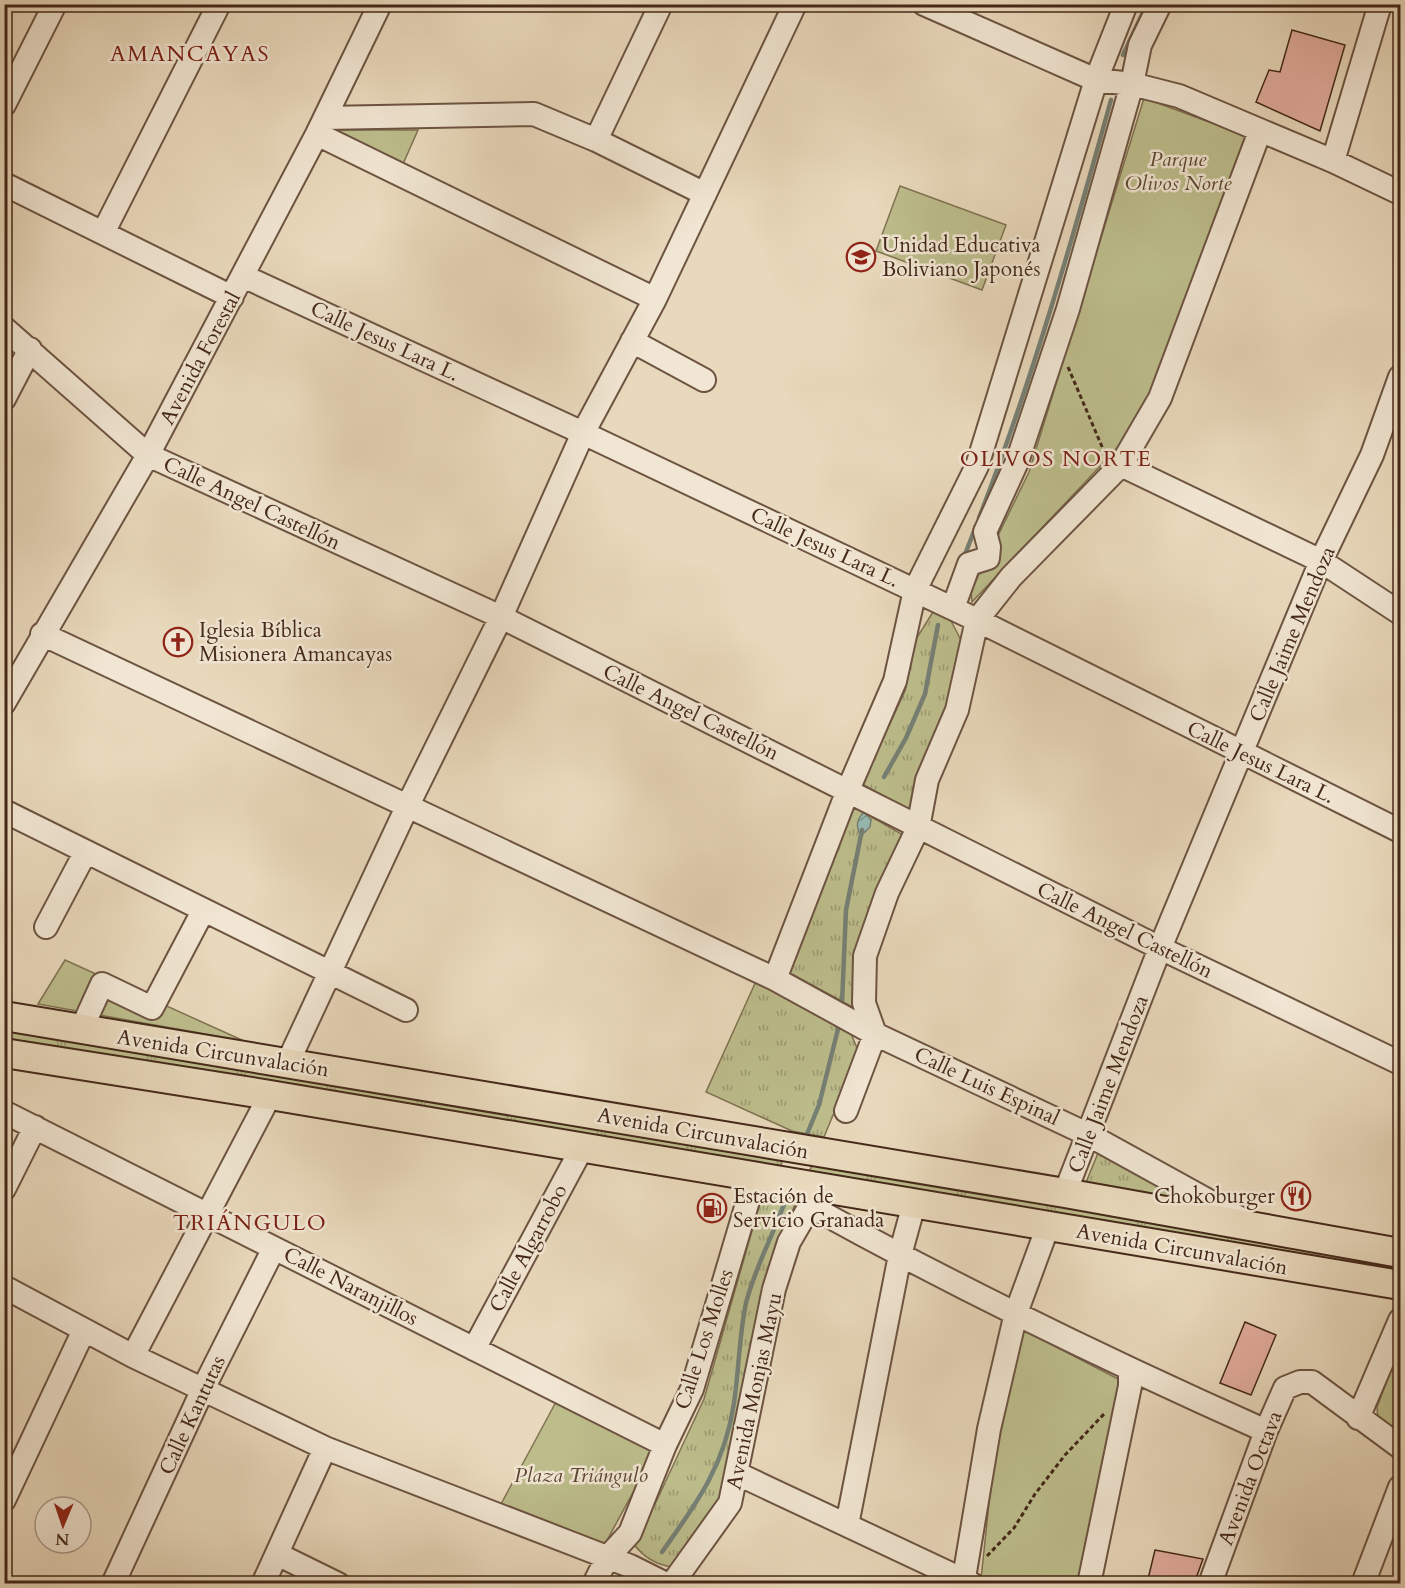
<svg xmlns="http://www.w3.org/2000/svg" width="1405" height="1588" viewBox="0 0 1405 1588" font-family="Cardo,serif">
  <defs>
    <pattern id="grass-tufts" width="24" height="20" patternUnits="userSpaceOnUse" patternTransform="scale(1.5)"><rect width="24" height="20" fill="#bdbd8c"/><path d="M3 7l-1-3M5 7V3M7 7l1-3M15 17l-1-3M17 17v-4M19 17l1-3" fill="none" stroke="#9b9a72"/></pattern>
    <pattern id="water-waves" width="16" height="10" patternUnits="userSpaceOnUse" patternTransform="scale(1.5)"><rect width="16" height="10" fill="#97bab2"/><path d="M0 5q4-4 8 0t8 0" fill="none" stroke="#7d9790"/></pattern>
  </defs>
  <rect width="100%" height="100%" fill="#e9d9bc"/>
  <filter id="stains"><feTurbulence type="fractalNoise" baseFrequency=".00333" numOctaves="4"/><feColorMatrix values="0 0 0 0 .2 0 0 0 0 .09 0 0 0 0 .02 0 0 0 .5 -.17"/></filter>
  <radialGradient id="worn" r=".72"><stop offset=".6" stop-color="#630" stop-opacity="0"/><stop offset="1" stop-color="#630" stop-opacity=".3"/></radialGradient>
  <path fill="url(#grass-tufts)" stroke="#807252" stroke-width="1.5" d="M933,612l17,7 12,23 -11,62 -35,74 -5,33 -49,-27 43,-93 11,-52z
    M853,806l50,29 -45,175 -68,-37z
    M757,979l93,52 9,22 -35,84 -32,-6 -86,-39z
    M4,1025l780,130 -5,17 -774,-129z
    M1098,1153l113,57 -126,-25z
    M815,1159l585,101 -1,10 -57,-10 -14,6 -522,-88z
    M772,1194l26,3 -29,73 -13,50 -30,167 -53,80c-17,-2 -30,-10 -40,-24l24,-43 47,-101 57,-200z
    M626,1572l16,12h-32l3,-5z"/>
  <path fill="#bdbd8c" stroke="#807252" stroke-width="1.5" d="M1144,98l106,39 -102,263 -26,43 -150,159 -1,-11 58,-119z
    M336,130h82l-15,34z
    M900,186l106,39 -24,65 -106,-39z
    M65,960l179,81 -206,-37z
    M1020,1328l102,53 -41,202 -91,1 -9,-5 15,-142z
    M1400,1347v87l-22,-16 -1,-11z
    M556,1402l99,50 -50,92 -104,-40z"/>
  <path fill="url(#water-waves)" stroke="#768075" stroke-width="1.5" d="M864,812l7,8 -1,7 -9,9c-6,-10 -4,-17 3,-24z"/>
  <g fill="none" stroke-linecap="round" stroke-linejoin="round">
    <path stroke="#768075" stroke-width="4.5" d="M1123,55l24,-51
      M979,518c53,-137 93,-277 132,-418
      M964,557l12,-31
      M884,777l22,-39 19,-44 13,-69
      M842,1003l4,-93 16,-80
      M805,1139l14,-34 19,-76
      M662,1552c35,-49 63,-87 72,-149 5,-33 5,-67 12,-100 10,-39 30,-73 42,-110"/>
  </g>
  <path fill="#e2ad9e" stroke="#442819" stroke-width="1.5" d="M1292,30l53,15 -25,86 -64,-29 13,-32 11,2z
    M1245,1322l31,13 -25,60 -31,-12z
    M1155,1550l48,9 -9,25h-23l-23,-5z"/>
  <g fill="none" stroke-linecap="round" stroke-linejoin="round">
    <g stroke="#6d5442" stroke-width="26">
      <path id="minor" d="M924,4l172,76 36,4 47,12 154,65 67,32
        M4,105l51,-101
        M325,118l209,-4 62,26 109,54
        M317,134l338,165
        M596,140l65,-136
        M1333,161l47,-157
        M4,184l228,113
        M103,233l116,-229
        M243,276l340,157 394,187 423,211
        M4,328l144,127 353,162 659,331 240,115
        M632,341l72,39
        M4,399l26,-50
        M1121,465l200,96 79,52
        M953,608l16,-44 19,-6 1,-11 -4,-15 32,-70 51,-153 64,-225 8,-39 20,-41
        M42,634l733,345 100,55 214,101 154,85
        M4,703l144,-248 169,-321 63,-130
        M4,811l402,199
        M46,927l39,-74
        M775,979l73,-189 47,-109 20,-91 62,-124 119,-386 30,-76
        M81,1030l21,-46 50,24 51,-97
        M288,1062l119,-255 94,-190 82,-184 72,-134 140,-295
        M846,1111l29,-77 -11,-31 1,-47 22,-63 31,-65 9,-48 30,-70 20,-90 34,-43 110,-112 39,-67 100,-267
        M4,1112l661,333
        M4,1189l31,-62
        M1065,1193l95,-245 161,-387 51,-106 28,-78
        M810,1206c148,82 301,156 456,225
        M4,1287l129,69 192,92 305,118 36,18
        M474,1349l108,-201
        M133,1356l137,-261
        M1358,1418l42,-98
        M738,1474l234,110
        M4,1500l80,-170
        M847,1525l53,-270 14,-51
        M277,1554l61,30
        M113,1584l90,-195 71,-141
        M263,1584l62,-136
        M594,1584l13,-26 23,-25 35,-88 27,-56 63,-212
        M672,1584l58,-81 44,-214 15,-47 21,-36 3,-15
        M963,1584l26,-155 27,-116 32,-87
        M1089,1584l41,-198v-16
        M1210,1584l56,-153 19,-43 15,-6h12l88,65
        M1363,1584l37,-97"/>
    </g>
    <g stroke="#442819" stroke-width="32">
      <path id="major" d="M4,1016l1061,177 335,60
        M4,1053l266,42 1130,190"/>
    </g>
    <path stroke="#442819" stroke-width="3" stroke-dasharray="4.5 3" stroke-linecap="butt" d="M1068,367l35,82 5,4
      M987,1556l27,-28 21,-34 30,-39 39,-41"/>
    <use href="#minor" stroke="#f1e6d3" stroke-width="22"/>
    <use href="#major" stroke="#e9d9bc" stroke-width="28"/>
  </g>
  <defs>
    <g id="school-ring" transform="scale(1.5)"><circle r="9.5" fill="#f1e6d3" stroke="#8f2418" stroke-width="1.5"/><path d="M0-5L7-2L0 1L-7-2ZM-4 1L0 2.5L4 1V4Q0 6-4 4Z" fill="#8f2418"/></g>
    <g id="church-ring" transform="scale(1.5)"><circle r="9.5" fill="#f1e6d3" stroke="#8f2418" stroke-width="1.5"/><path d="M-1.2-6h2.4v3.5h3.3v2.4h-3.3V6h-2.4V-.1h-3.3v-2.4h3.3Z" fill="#8f2418"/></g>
    <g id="restaurant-ring" transform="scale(1.5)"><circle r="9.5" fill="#f1e6d3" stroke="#8f2418" stroke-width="1.5"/><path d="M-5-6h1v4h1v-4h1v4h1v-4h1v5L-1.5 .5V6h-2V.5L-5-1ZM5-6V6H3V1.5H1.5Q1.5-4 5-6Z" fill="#8f2418"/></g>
    <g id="fuel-ring" transform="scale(1.5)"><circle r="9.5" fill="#f1e6d3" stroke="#8f2418" stroke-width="1.5"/><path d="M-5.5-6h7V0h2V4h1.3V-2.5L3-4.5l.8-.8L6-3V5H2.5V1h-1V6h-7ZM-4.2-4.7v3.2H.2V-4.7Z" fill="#8f2418"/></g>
  </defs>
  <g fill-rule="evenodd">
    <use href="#school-ring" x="861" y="257"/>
    <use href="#church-ring" x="178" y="642"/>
    <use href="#restaurant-ring" x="1296" y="1196"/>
    <use href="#fuel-ring" x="712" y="1208"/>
  </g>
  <g text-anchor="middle" stroke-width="5" stroke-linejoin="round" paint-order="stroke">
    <g font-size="21" font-style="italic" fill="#5c4630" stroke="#f1e6d3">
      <text x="1178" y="166">Parque<tspan x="1178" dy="24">Olivos Norte</tspan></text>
      <text x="581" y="1482">Plaza Triángulo</text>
    </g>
    <g font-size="21" fill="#442819" stroke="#f1e6d3" text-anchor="start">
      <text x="882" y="252">Unidad Educativa<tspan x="882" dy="24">Boliviano Japonés</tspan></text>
      <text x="199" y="637">Iglesia Bíblica<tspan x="199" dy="24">Misionera Amancayas</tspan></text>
      <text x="733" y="1203">Estación de<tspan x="733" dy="24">Servicio Granada</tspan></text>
      <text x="1275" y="1203" text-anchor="end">Chokoburger</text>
    </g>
    <g font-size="21" fill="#442819" stroke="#f1e6d3">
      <text transform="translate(385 341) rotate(25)" y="7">Calle Jesus Lara L.</text>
      <text transform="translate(200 358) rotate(-62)" y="7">Avenida Forestal</text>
      <text transform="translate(252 503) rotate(25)" y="7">Calle Angel Castellón</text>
      <text transform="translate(825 547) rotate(25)" y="7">Calle Jesus Lara L.</text>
      <text transform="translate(1292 634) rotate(-67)" y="7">Calle Jaime Mendoza</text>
      <text transform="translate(691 712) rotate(26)" y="7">Calle Angel Castellón</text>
      <text transform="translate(1261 762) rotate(26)" y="7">Calle Jesus Lara L.</text>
      <text transform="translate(1125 930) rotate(26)" y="7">Calle Angel Castellón</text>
      <text transform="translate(223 1053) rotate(9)" y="7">Avenida Circunvalación</text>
      <text transform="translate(1108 1084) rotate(-69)" y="7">Calle Jaime Mendoza</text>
      <text transform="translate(987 1086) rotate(25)" y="7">Calle Luis Espinal</text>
      <text transform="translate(703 1133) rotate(10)" y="7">Avenida Circunvalación</text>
      <text transform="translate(528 1248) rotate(-62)" y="7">Calle Algarrobo</text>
      <text transform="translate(1182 1249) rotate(10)" y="7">Avenida Circunvalación</text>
      <text transform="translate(351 1286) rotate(27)" y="7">Calle Naranjillos</text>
      <text transform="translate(704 1339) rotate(-72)" y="7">Calle Los Molles</text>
      <text transform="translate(754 1391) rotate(-78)" y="7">Avenida Monjas Mayu</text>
      <text transform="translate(192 1415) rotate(-65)" y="7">Calle Kantutas</text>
      <text transform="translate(1250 1478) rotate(-69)" y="7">Avenida Octava</text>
    </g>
    <g font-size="22" letter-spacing="1.5" fill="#7a1f14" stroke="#f1e6d3">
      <text x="190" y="61">AMANCAYAS</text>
      <text x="1056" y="466">OLIVOS NORTE</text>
      <text x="250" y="1230">TRIÁNGULO</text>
    </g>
  </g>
  <rect width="1405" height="1588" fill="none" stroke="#e9d9bc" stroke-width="24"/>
  <rect x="6" y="6" width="1393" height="1576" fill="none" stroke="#442819" stroke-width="3"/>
  <rect x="12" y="12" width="1381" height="1564" fill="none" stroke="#442819" stroke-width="1.5"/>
  <g transform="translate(63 1525) rotate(182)"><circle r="28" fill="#f1e6d3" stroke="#ac9a89" stroke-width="1.5"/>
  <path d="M0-4.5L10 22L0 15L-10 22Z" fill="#8f2418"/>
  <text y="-9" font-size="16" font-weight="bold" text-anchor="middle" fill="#442819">N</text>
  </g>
  <rect width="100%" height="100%" filter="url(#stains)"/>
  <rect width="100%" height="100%" fill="url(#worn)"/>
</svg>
